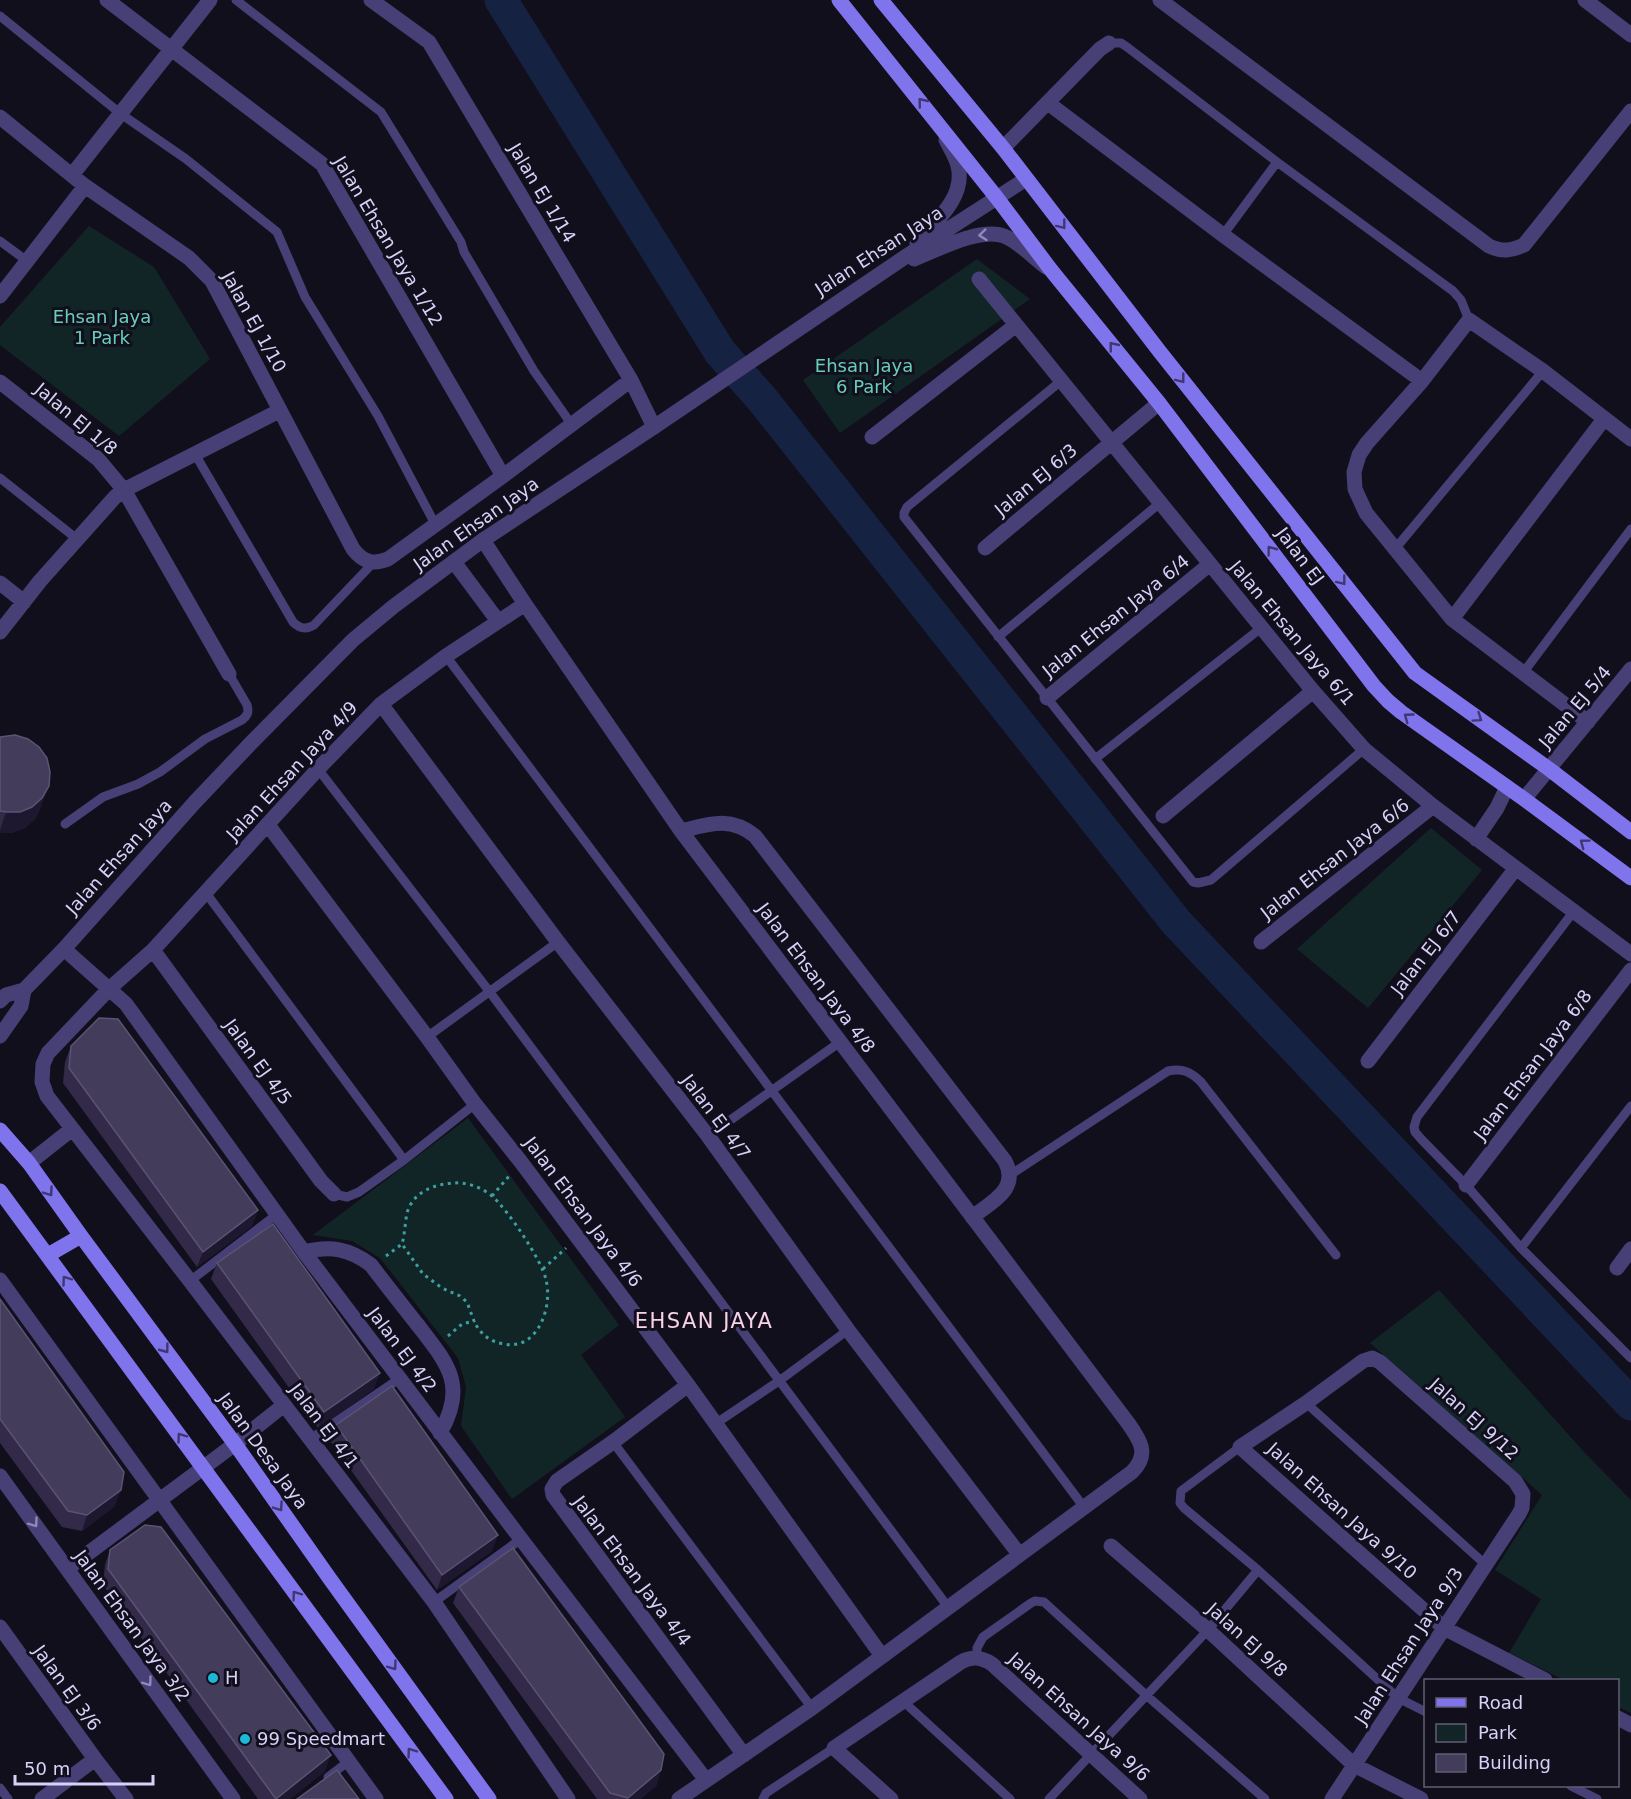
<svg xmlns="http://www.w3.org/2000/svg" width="1631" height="1799" viewBox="0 0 1631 1799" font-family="'DejaVu Sans',sans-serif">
  <rect width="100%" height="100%" fill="#120f1d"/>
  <path fill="#122526" d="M89,226l65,41 56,92 -91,77 -119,-91v-18z
    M977,259l53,40 -190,134 -37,-53z
    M1431,828l51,42 -114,138 -71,-59z
    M468,1118l151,207 -38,30 44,62 -113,82 -51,-73 5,-39 -8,-29 -78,-100 -28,-17 -39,-6z
    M1439,1290l146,163 46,47v213l-13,-6v-27h-54l-55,-27 32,-54 -46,-29 47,-75 -172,-152z"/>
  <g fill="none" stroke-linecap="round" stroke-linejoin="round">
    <path stroke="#152241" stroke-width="33" d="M501,0l219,352 42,47 414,523 455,482"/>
    <path stroke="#3d9fa1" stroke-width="3" stroke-dasharray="3 4.5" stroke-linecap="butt" d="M492,1196l18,-21
      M386,1256l16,-12
      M543,1269l23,-21
      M448,1336l14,-12 12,-3 -7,-19 -7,-6 -18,-8 -19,-14 -21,-30c3,-11 3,-21 5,-31 6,-21 27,-29 47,-30 13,-1 27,4 38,13 15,13 50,64 54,84 7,26 -8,71 -42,64 -14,-2 -24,-10 -30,-23"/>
    <path stroke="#464076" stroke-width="9" d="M236,0l145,112 80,130 3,10 70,119 38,54
      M0,16l121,98 65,45 91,73 28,65 73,119 57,108
      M1109,43h12l6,4 150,115 176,129 8,9 8,20
      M1223,235l54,-73
      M0,241l27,20
      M1061,381l-154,126 -3,6v4l289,365 5,1 13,-3 153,-131
      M195,454l98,168c7,7 13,8 21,3l59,-62
      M0,478l77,61
      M1395,549l148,-178
      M998,637l162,-134
      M446,656l637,850
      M1523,673l108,-144
      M1095,759l166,-131
      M318,769l171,222 459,616
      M65,824l38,-27 35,-13 22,-12 45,-33 37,-19c6,-5 7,-8 5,-15l-18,-31
      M206,893l198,267
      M1574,911l-157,206 -3,10 1,5 7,8 44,45 55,63 110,110
      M427,1037l131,-95
      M708,1136l132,-94
      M1010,1175l158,-104c15,-3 23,1 33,11l135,173
      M334,1194l13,3 12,-5 45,-32 71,-56
      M1521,1248l110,-142
      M190,1281l86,-66
      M1306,1403l180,162
      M715,1424l64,-43 69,-51
      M309,1440l90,-61
      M613,1442l199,266
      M1240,1447l-59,44 -1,12 4,5 74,62 140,128 28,14
      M434,1602l87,-63
      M977,1657v-9l6,-11 48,-34 4,-2 9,1 102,93 119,104
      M904,1702l106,97
      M328,1777l21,-16
      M1571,1786l26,13
      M0,1788l8,11
      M763,1799l3,-6 68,-45
      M1049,1799l159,-169 50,-60"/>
    <path stroke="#464076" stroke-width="15" d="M107,0l215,164 181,312
      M371,0l58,42 202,338 23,47
      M1160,0l329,246c13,6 22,5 35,-1l107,-134
      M1585,0l46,35
      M1048,103l175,132 199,146
      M0,117l85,69 104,72 23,23 141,268c10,13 20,16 35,10l115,-83 128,-96
      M1003,148l97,-99 9,-6
      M72,175l138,-175
      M979,279l334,412 51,58 69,57 198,148
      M0,296l85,-110
      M0,382l98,77 26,31 105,184
      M872,437l144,-112
      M483,540l42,64 156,227 447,592c12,17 22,31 4,49l-320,236 -133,91
      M985,548l174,-145
      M454,562l44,59
      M0,583l24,19
      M525,604l-79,52 -65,48 -63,65 -165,181 -44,39 -61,64 -5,11 -1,18 5,14 143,185 244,321 134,197
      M1452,619l152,-200
      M0,632l40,-51 75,-84 9,-7 155,-79
      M1047,698l163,-134
      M381,704l177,238 150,194 140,194 171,224
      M1588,722l-136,-103 -86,-106 -11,-24 -1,-17 5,-17 8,-12 55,-62 47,-61 74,51 88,68
      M1524,799l107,-130
      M1163,816l150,-125
      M268,825l159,212 48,67 46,58 167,223 194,271
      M681,831c28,-7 49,-15 74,5l250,325c15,28 -13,41 -33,56
      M1476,839l21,-31 10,-21
      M1261,942l172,-136
      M64,949l62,55 178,248 217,287 185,241
      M153,950l168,231 13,13
      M1368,1061l148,-193
      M29,1163l43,-34
      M1466,1185l165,-215
      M304,1252c26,-7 46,-3 67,13 15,20 31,40 46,59 30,39 51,61 23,109
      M1617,1268l14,-19
      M0,1280l376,519
      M688,1385l-75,57 -56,39 -5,8 1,6 191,260
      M0,1476l233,323
      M1111,1546l97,84 146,135 67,34
      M67,1569l168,-125 49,-39
      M0,1627l95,132 31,40
      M1618,1718l13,7
      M42,1799l53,-40
      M891,1799l-57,-51 127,-86c11,-6 20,-5 31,2l148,135
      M1332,1799l187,-285 3,-6 1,-14 -8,-13 -135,-119 -8,-4 -9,3 -57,42 -66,44 204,181 101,52"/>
    <path stroke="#464076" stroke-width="15" d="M917,243c18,-21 49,-46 41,-77 -2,-9 -8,-18 -12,-26
      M914,259c23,-9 66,-32 90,-23 14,5 30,22 42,31
      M0,1001l6,-6 18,-5 40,-41 131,-147 56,-59 102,-103 41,-34 89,-66 171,-113 254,-172 118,-76
      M0,1036l21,-30 3,-16"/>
    <path stroke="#8074ec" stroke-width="15" d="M839,0l158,198 54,72 108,133 215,283 14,15 13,11 123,87 107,79
      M881,0l122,148 157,204 255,321 134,96 82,63
      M0,1130l29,33 52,73 154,208 95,135 159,220
      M0,1191l446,608
      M48,1255l33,-19"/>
  </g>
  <path fill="#322a48" d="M0,737l41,70 -6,12 -10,9 -13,5h-12z
    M71,1046l187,164 -6,16 -55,41 -134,-184 2,-21z
    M217,1263l157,126 -56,39 -107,-149z
    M0,1299l115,207 -33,25 -20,-4 -62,-84z
    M336,1425l156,126 -55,39 -107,-149z
    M110,1550l215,221 -35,28h-32l-155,-214 2,-20z
    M459,1587l202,183 -5,16 -16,13h-43l-144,-196z"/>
  <path fill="#1d172f" d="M49,786l-8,21 -6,12 -10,9 -13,5h-12v-3l6,-18z
    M258,1210l-6,16 -55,41 6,-15z
    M380,1373l-6,16 -56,39 6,-16z
    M121,1490l-6,16 -33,25 5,-16z
    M498,1535l-6,16 -55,39 5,-15z
    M331,1755l-6,16 -35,28h-14z
    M661,1770l-5,16 -16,13h-13z"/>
  <path fill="#433c5b" stroke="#5b5374" stroke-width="1.5" d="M15,735l13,4 11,8 8,11 3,14 -1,14 -7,12 -10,9 -12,5h-14l-6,-1v-74z
    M99,1018l19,1 140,191 -55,42 -134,-184 2,-22z
    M273,1224l107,149 -56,39 -107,-149z
    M0,1299l124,173 -3,18 -34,25 -19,-4 -68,-92z
    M392,1386l106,149 -56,40 -106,-150z
    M145,1525l16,2 170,228 -55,44 -168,-230 2,-19z
    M513,1548l151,206 -3,16 -33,28 -18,-5 -151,-206z
    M337,1770l22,29h-62z"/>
  <defs><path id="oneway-chevron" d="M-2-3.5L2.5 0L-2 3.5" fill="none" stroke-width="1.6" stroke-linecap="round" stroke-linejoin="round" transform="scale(1.5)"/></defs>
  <g stroke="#3e3770">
    <use href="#oneway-chevron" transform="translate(922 102) rotate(-129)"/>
    <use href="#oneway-chevron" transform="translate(1062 225) rotate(52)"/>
    <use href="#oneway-chevron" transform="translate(1113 346) rotate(-129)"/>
    <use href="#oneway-chevron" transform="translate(1181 379) rotate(52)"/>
    <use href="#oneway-chevron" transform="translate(1271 550) rotate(-127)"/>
    <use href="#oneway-chevron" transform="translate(1342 581) rotate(52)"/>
    <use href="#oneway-chevron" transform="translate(1408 717) rotate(-144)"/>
    <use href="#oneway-chevron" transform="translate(1478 718) rotate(35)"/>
    <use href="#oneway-chevron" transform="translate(1584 843) rotate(-143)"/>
    <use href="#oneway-chevron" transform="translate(49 1192) rotate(55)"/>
    <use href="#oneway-chevron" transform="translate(66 1280) rotate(-126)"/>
    <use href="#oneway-chevron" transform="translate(165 1349) rotate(53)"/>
    <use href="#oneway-chevron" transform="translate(181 1437) rotate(-126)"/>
    <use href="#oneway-chevron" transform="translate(279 1507) rotate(55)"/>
    <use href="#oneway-chevron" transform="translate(296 1595) rotate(-126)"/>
    <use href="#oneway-chevron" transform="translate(393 1666) rotate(54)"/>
    <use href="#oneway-chevron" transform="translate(411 1752) rotate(-126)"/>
  </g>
  <g stroke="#8f88b8">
    <use href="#oneway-chevron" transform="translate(983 235) rotate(174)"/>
    <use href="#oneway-chevron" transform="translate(34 1523) rotate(54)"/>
    <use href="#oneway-chevron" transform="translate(148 1682) rotate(54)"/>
  </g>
  <g fill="#1db8d8" stroke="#120f1d" stroke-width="2">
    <circle cx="213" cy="1678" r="6"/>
    <circle cx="245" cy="1739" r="6"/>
  </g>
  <g text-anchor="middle" stroke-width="6" stroke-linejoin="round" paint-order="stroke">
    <g font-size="18" fill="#d8d1f9" stroke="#120f1d">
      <text transform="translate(542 193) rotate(59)" y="6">Jalan EJ 1/14</text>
      <text transform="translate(388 241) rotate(59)" y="6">Jalan Ehsan Jaya 1/12</text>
      <text transform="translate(879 251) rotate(-33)" y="6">Jalan Ehsan Jaya</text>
      <text transform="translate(254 322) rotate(61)" y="6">Jalan EJ 1/10</text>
      <text transform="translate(76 419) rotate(40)" y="6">Jalan EJ 1/8</text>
      <text transform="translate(1036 480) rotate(-40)" y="6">Jalan EJ 6/3</text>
      <text transform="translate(476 524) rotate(-35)" y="6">Jalan Ehsan Jaya</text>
      <text transform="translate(1300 556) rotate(53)" y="6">Jalan EJ</text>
      <text transform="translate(1116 616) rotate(-39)" y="6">Jalan Ehsan Jaya 6/4</text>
      <text transform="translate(1292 633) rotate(50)" y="6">Jalan Ehsan Jaya 6/1</text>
      <text transform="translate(1575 707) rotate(-50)" y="6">Jalan EJ 5/4</text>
      <text transform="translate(292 771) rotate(-47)" y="6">Jalan Ehsan Jaya 4/9</text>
      <text transform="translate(119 857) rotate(-48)" y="6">Jalan Ehsan Jaya</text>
      <text transform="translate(1335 859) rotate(-38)" y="6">Jalan Ehsan Jaya 6/6</text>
      <text transform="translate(1426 953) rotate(-52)" y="6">Jalan EJ 6/7</text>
      <text transform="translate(816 978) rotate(53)" y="6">Jalan Ehsan Jaya 4/8</text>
      <text transform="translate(258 1062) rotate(54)" y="6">Jalan EJ 4/5</text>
      <text transform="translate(1533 1065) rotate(-53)" y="6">Jalan Ehsan Jaya 6/8</text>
      <text transform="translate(716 1117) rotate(53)" y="6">Jalan EJ 4/7</text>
      <text transform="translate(583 1212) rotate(53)" y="6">Jalan Ehsan Jaya 4/6</text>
      <text transform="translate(402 1350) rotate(53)" y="6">Jalan EJ 4/2</text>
      <text transform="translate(1474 1419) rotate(42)" y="6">Jalan EJ 9/12</text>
      <text transform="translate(324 1426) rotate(53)" y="6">Jalan EJ 4/1</text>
      <text transform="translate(263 1451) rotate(54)" y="6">Jalan Desa Jaya</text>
      <text transform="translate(1342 1511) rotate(42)" y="6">Jalan Ehsan Jaya 9/10</text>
      <text transform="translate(632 1571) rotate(53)" y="6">Jalan Ehsan Jaya 4/4</text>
      <text transform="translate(132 1626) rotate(54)" y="6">Jalan Ehsan Jaya 3/2</text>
      <text transform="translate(1247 1640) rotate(42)" y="6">Jalan EJ 9/8</text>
      <text transform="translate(1409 1646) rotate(-57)" y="6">Jalan Ehsan Jaya 9/3</text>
      <text transform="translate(67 1688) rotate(54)" y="6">Jalan EJ 3/6</text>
      <text transform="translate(1079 1717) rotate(42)" y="6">Jalan Ehsan Jaya 9/6</text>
    </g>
    <g font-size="18" fill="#67cebc" stroke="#120f1d">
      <text x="102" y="323">Ehsan Jaya<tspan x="102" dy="21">1 Park</tspan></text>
      <text x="864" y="372">Ehsan Jaya<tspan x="864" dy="21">6 Park</tspan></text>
    </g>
    <g font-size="18" fill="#d8d1f9" stroke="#120f1d" text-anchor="start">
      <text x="225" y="1684">H</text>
      <text x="257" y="1745">99 Speedmart</text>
    </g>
    <g font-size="21" letter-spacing="1.5" fill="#f9d2e8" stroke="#120f1d">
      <text x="704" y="1328">EHSAN JAYA</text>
    </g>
  </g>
  <rect x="1424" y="1679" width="195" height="108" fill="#120f1d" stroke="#615d75" stroke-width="1.5"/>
  <rect x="1436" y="1698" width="30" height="9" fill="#8074ec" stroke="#615d75" stroke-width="1.5"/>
  <text x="1478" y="1709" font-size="18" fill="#d8d1f9">Road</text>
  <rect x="1436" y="1724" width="30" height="18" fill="#122526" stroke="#615d75" stroke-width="1.5"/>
  <text x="1478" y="1739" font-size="18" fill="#d8d1f9">Park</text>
  <rect x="1436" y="1754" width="30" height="18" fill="#433c5b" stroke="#615d75" stroke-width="1.5"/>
  <text x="1478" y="1769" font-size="18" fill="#d8d1f9">Building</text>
  <path d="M15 1775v9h138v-9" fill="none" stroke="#d8d1f9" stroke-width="3"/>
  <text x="24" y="1775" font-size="18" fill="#d8d1f9" stroke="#120f1d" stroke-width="4.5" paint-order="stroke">50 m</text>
</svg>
